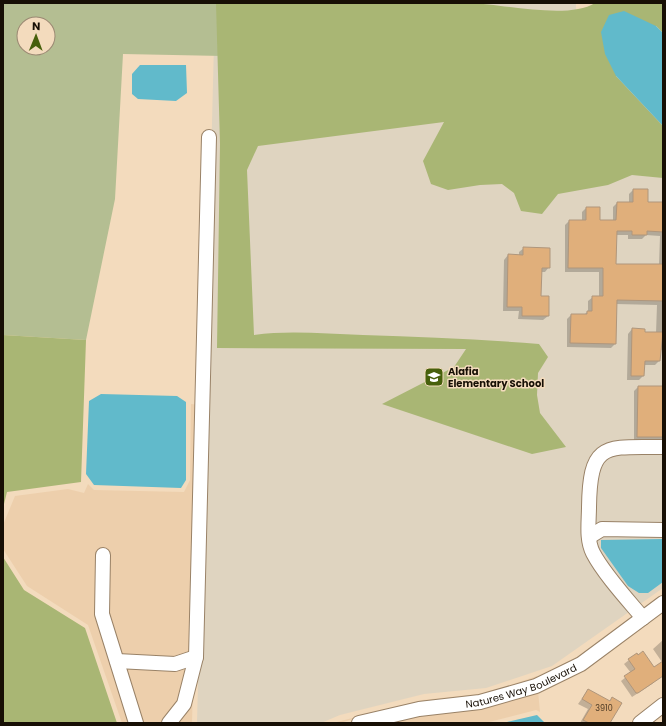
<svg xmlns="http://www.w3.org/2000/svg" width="666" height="726" viewBox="0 0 666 726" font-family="Poppins,sans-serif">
  <rect width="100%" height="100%" fill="#f3dbbd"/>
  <path fill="#edcfac" d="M191,404l9,1 -8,318h-70l-34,-98 -61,-39 -24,-37v-24l12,-29 53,-7 16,4 4,-9 6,6 90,2 6,-12z
    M537,676v3l-38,13 -136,24 -23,7h-7l89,-23 65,-7z
    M538,691l2,21 -4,-2 -47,12 -16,1h-91l19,-5 80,-11 39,-9z"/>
  <path fill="#dfd4c0" d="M215,3h361l-1,67 88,97v421l-111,78 -66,22 -62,6 -84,21 -19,8h-124z"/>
  <path fill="#b4be92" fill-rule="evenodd" d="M3,3h221l-1,53 -100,-2 -8,145 -29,141 -83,-5zM24,24h24v24h-24z"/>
  <path fill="#a9b674" d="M216,3c85,0 170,-3 254,0 33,1 98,17 125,0h68v30l-7,-7 -40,50 47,50v52l-31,-3 -24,10 -50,9 -16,20 -21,-3 -7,-18 -12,-9 -22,1 -32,5 -17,-6 -8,-23 21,-39 -186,24 -11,24 7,165c35,-5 73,-1 109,0 59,2 117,4 176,9l9,13 -10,16 -1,22 3,18 26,34 -34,7 -150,-50 72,-37 12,-18 -249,-1 3,-204z
    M3,335l83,5 -5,142 -74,10 -4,16z
    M3,557l21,33 61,38 32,95h-114z"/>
  <path fill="#61bacb" d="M624,11l32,15 7,7v93l-47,-50 -11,-22 -4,-22 8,-17z
    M140,65h46l1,28 -11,8 -38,-2 -6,-5v-20z
    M101,394l76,2 9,6v78l-5,8 -87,-3 -8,-11 3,-73z
    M663,539v43l-15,11h-9l-11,-7 -27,-38v-8z
    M537,715l8,8h-42z"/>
  <path fill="#0003" fill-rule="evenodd" d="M633,190l14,13h16v147h-3l-1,11 -4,4h-11l-1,11 -4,4h-12l1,-46 4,-5 12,4h12l1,-28 -41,-1 -1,40 -4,4 -44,-1v-28l4,-4h13l4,-4v-10l5,-4h6v-25h-34v-47l4,-4h13v-9l4,-4 13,13h14v-14l4,-4h12v-9zM616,235h12v4h14l4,-4 14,1 -1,29h-44z
    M524,248l25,19 -4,5h-4l-1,25 8,19 -5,4 -25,-1 1,-8h-16l1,-51 4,-5h11v-3z
    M638,387h25v54h-29v-50z
    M663,640v34l-11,10 -20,13 -11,-16 10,-8 -7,-9 5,-4 25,8 8,-6 -9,-13z
    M588,690l21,33h-29l8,-14 -10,-5z"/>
  <path fill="#e0af7b" stroke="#af967c" d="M633,189h15v13h15v30l-16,-1v4h-15v-4h-15l-1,33h47v37l-46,-1 -1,44 -46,-1 1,-29h16v-3h5v-15h11v-28h-35l1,-48h17v-13h14v13h16l1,-18h16z
    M523,247l27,1v20h-8l-1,28h8v20h-27v-9h-15l1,-53 15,1z
    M632,328l13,1v3h18l-3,29h-15l-1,15h-13z
    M638,386h25v51h-26z
    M643,651l11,16 9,-6v15l-25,17h-2l-12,-17 11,-7 -7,-10 9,-6 1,2z
    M588,689l22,12 2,-4 10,6 -12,20h-21l-6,-3 9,-15 -10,-6z"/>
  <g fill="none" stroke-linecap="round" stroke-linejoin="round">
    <g stroke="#998267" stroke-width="16">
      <g id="minor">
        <path d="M589,537l13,-8 61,1"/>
        <path d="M103,555l-1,59 34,109"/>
        <path d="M643,618c-16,-19 -39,-44 -50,-65 -7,-14 -4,-31 -4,-46 1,-66 16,-60 74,-60"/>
        <path d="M117,661l58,3 21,-7"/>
        <path d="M169,723l15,-19 12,-47 13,-520"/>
        <path id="s1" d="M359,723l60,-14 61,-7 56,-16 45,-22 82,-61"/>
        <path d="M640,723l23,-18"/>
      </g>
    </g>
    <use href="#minor" stroke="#fff" stroke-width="14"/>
  </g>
  <defs>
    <g id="school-square" transform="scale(1)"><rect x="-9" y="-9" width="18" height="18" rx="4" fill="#47600c" stroke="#f3dbbd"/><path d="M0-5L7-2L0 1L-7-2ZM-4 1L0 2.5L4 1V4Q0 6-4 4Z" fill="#fff"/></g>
  </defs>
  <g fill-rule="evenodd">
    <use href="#school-square" x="434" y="377"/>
  </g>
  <g text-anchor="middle" stroke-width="3" stroke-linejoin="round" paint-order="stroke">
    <g font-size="8" fill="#493722">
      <text x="604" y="711">3910</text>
    </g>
    <g font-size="10" font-weight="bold" fill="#170f05" stroke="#f3dbbd" text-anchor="start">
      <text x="448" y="375">Alafia<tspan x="448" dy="12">Elementary School</tspan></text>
    </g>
    <g font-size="10" fill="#170f05" stroke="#f3dbbd">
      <text dy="4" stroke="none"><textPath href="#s1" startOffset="167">Natures Way Boulevard</textPath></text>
    </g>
  </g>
  <rect width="666" height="726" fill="none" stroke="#170f05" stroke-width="8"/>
  <g transform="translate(36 36) rotate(1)"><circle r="19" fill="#f3dbbd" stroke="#9b8973"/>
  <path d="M0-3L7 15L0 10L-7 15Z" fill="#47600c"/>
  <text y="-6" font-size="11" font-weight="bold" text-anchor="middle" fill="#170f05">N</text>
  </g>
</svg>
